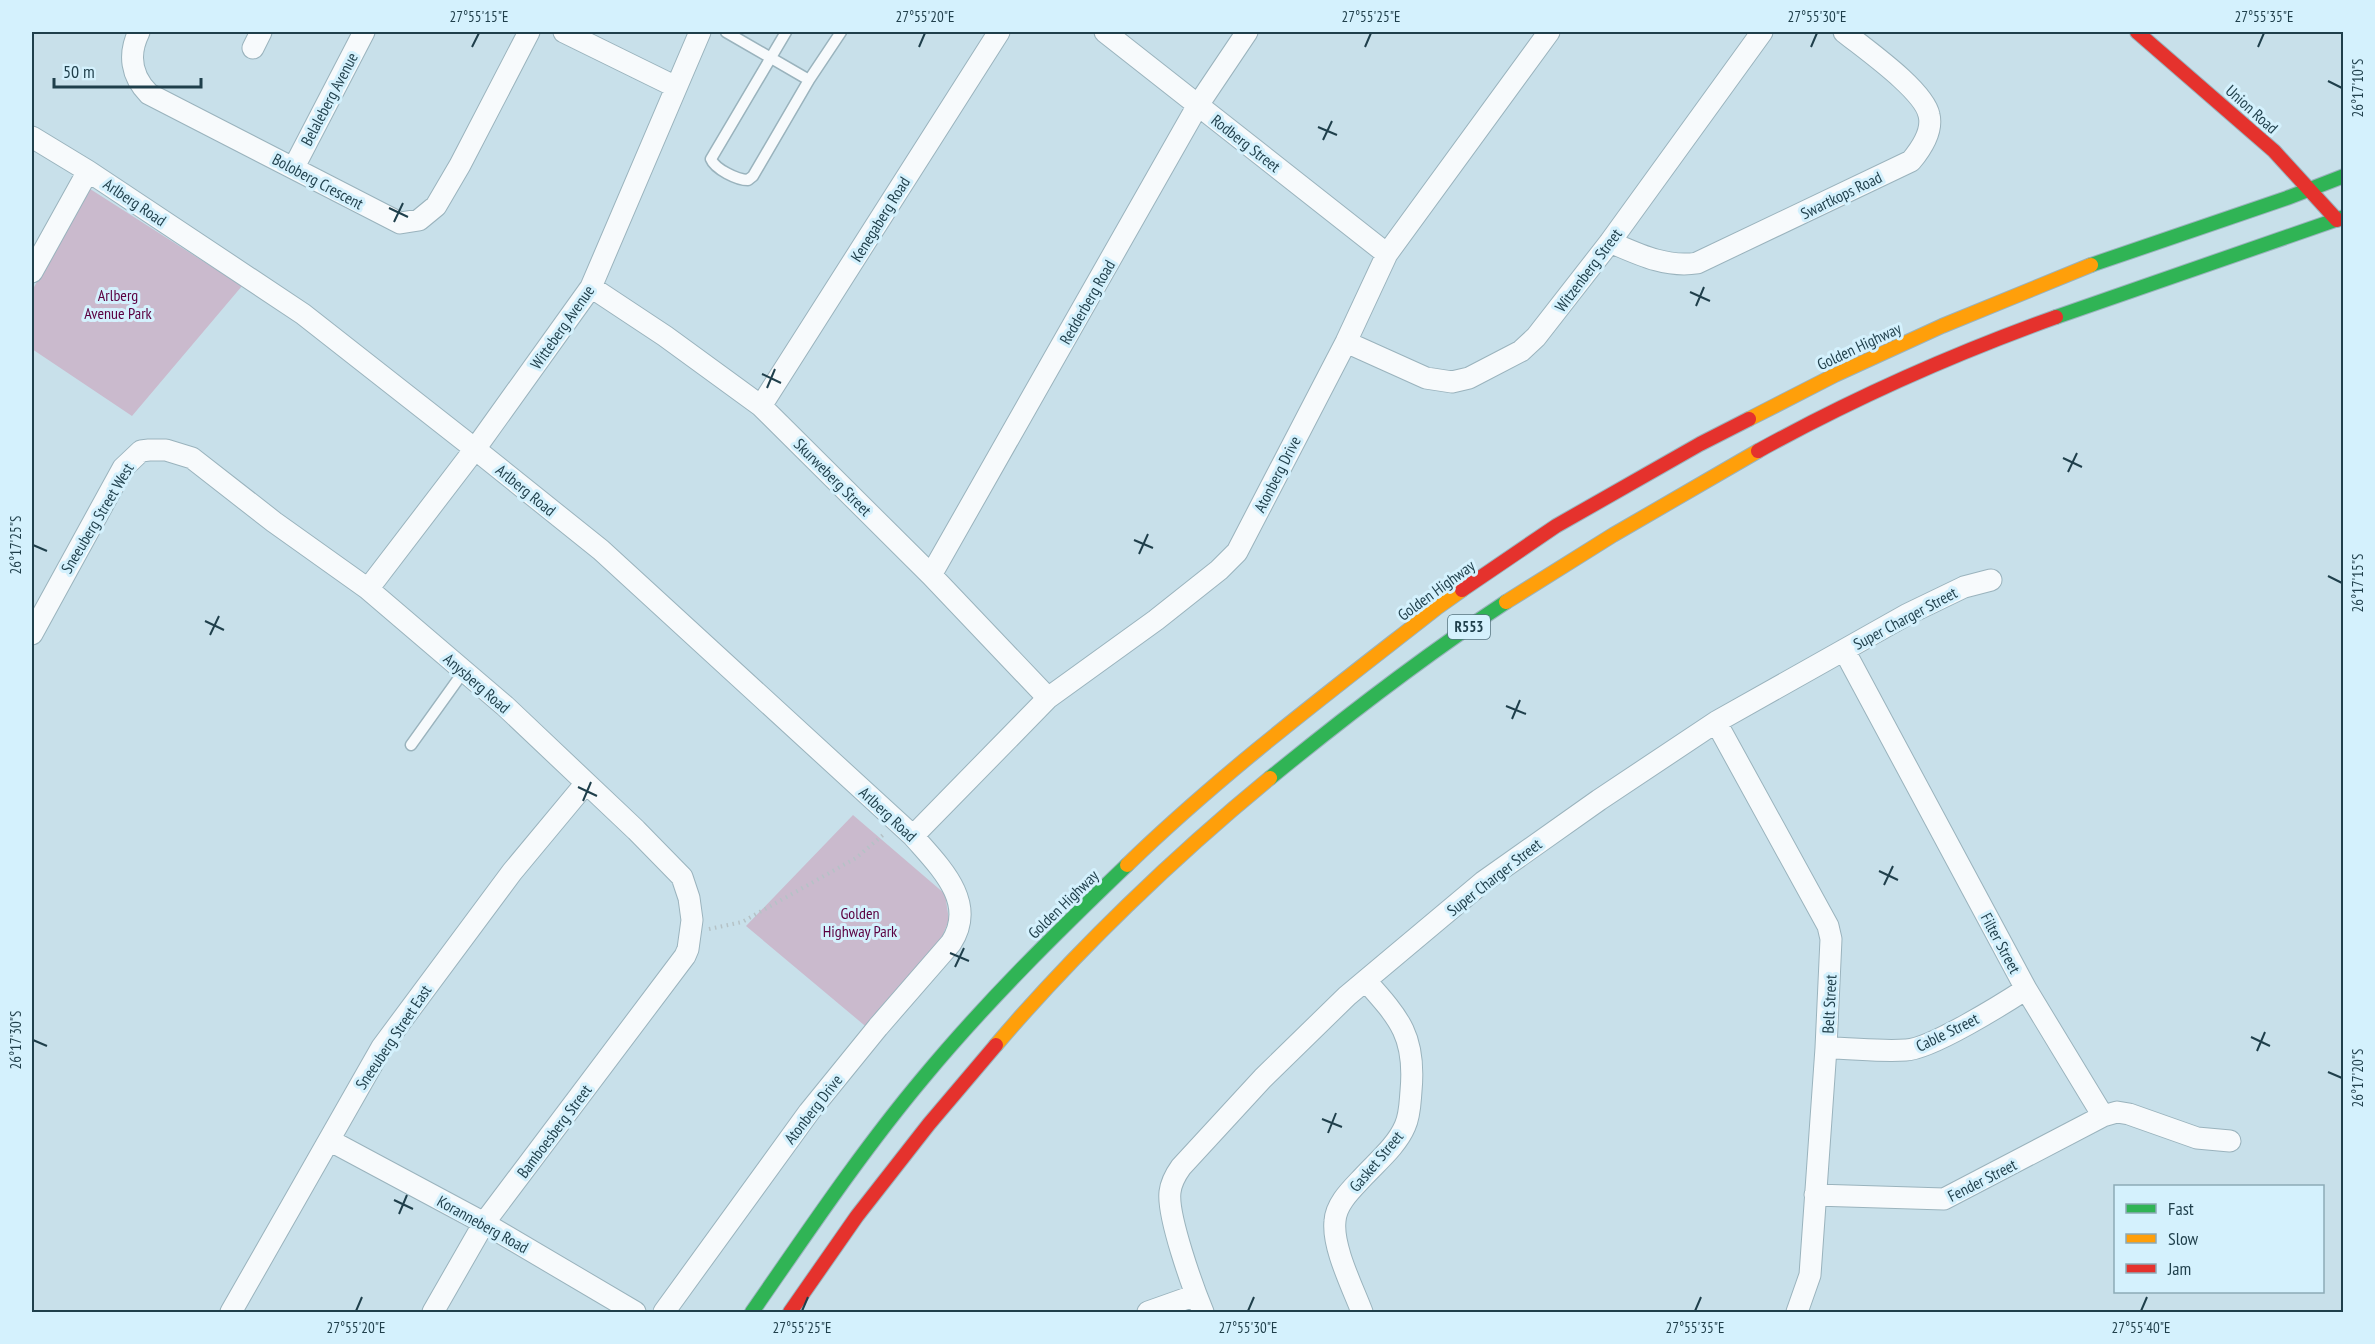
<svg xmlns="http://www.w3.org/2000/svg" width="2375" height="1344" viewBox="0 0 2375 1344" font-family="'PT Sans Narrow',sans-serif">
  <rect width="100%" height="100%" fill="#c8e0ea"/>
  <path fill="#cabacd" d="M87,187l155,99 -110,130 -100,-67v-58z
    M853,815l92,79 4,26 -12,29 -67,81 -124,-104z"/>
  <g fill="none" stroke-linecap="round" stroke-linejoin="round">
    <g stroke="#9ab3bd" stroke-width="13">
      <path id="lane" d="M726,32l83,48
        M786,32l-75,127c4,10 26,21 37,21l5,-4 56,-96 32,-48
        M411,745l53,-74"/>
    </g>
    <g stroke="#9ab3bd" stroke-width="23">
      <path id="street" d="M139,32c-11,22 -8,44 10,62l251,129 19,-3 17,-14 24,-41 69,-133
        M564,32l112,55
        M1105,32l282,222
        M253,48l8,-16
        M32,137l56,34 215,143 172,135 126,101 312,286c26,30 65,66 38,107l-73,84 -69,85 -145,200
        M294,167l70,-135
        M1610,242c28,12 56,26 87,21l214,-102c10,-12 22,-30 18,-46 -5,-25 -64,-66 -85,-83
        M32,272l56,-101
        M591,287l74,49 96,70 170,169 117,123
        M1346,342l80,36 26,4 17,-4 52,-27 15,-14 74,-95 152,-210
        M761,406l238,-374
        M931,575l267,-470 49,-73
        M368,589l107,-140 116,-162 109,-255
        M32,634l91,-166 18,-17 8,-1h17l26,8 82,64 94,67 137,117 131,124 46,47 7,21 3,22 -4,29 -3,7 -201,267 -51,89
        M1844,650l182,339 77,127 14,-4 12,2 68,24 33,3
        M1716,722l112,204 3,13 -5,109 -16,227 -13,37
        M913,836l135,-138 108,-78 63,-50 18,-18 109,-210 41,-88 162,-222
        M1826,1048c27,0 54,4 80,2 25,-1 97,-46 120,-61
        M329,1140l155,83 151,89
        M1815,1195l129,4 159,-83
        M231,1312l151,-265 130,-175 74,-89
        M1148,1312l48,-17
        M1203,1312c-10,-24 -36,-96 -33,-120 1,-9 6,-18 11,-25l82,-89 84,-82 136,-114 116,-82 117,-78 192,-108 56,-27 27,-7
        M1362,1312c-9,-24 -30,-65 -27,-91 1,-18 18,-33 29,-45 14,-15 33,-31 41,-50 5,-11 5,-23 6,-35 5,-54 -11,-72 -45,-110"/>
    </g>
    <g stroke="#9ab3bd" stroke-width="16">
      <path id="fast" d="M2091,265l196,-67 57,-22
        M2056,317l288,-100
        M1270,778c76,-62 154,-122 236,-176
        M752,1312c55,-79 109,-160 171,-234 63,-76 133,-145 204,-213"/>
    </g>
    <g stroke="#9ab3bd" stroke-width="16">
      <path id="slow" d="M1749,419l86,-44 107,-49 149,-61
        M1506,602l107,-67 145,-84
        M1127,865c97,-94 205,-175 311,-258l24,-17
        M996,1045c80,-94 179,-189 274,-267"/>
    </g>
    <g stroke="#9ab3bd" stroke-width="16">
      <path id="jam" d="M2137,32l137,119 63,69
        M1758,451c96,-53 195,-97 298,-134
        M1462,590l94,-64 144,-82 49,-25
        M790,1312l67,-96 72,-92 67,-79"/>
    </g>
    <path stroke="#b5c2c6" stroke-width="4" stroke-dasharray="1.5 4.5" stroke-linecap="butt" d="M709,929l33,-7 114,-64 27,-23"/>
    <use href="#lane" stroke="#f7fafc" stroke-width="10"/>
    <use href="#street" stroke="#f7fafc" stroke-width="21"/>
    <use href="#fast" stroke="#30b455" stroke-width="14"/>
    <use href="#slow" stroke="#ff9f0a" stroke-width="14"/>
    <use href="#jam" stroke="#e5322d" stroke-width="14"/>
  </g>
  <path fill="none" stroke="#1f3f4b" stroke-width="2" d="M472,47l7,-14M919,47l6,-14M1365,47l6,-14M1811,47l6,-14M2258,47l6,-14M2328,81l14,7M1318,127l19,8M1323,140l9,-19M389,208l19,9M394,222l9,-19M1690,292l20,9M1696,306l8,-19M762,374l19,9M767,388l8,-19M2063,458l19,9M2068,472l9,-19M1134,540l19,8M33,545l14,6M1139,554l9,-20M2328,576l14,7M205,621l19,9M210,635l9,-19M1506,706l20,8M1512,719l8,-19M578,787l19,9M583,801l8,-19M1879,871l19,9M1884,885l9,-19M950,953l19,8M955,967l9,-19M2251,1037l19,9M33,1040l14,6M2257,1051l8,-19M2328,1072l14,6M1322,1119l20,8M1328,1133l8,-20M394,1200l19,9M399,1214l8,-19M356,1311l6,-14M802,1311l6,-14M1248,1311l6,-14M1695,1311l6,-14M2141,1311l6,-14"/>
  <g text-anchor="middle" stroke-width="6" stroke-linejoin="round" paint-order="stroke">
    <rect fill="#d4f1fd" stroke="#557480" stroke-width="1.5" x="1448" y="615" width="42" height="24" rx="4.5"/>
    <g font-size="15" font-weight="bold" fill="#1f3f4b">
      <text x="1469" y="632">R553</text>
    </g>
    <g font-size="16" fill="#1f3f4b" stroke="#d4f1fd">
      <text transform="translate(329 99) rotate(-62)" y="6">Belaleberg Avenue</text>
      <text transform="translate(2252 109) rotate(42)" y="6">Union Road</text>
      <text transform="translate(1246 143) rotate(38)" y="6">Rodberg Street</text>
      <text transform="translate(318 181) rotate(28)" y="6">Boloberg Crescent</text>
      <text transform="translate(1841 195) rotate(-26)" y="6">Swartkops Road</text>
      <text transform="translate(135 202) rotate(34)" y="6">Arlberg Road</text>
      <text transform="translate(880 219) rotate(-58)" y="6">Kenegaberg Road</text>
      <text transform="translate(1588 270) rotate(-53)" y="6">Witzenberg Street</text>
      <text transform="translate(1087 302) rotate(-60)" y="6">Redderberg Road</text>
      <text transform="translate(562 327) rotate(-55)" y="6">Witteberg Avenue</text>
      <text transform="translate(1859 346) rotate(-25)" y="6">Golden Highway</text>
      <text transform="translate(1277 474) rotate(-63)" y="6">Atonberg Drive</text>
      <text transform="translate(833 477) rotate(45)" y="6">Skurweberg Street</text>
      <text transform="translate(526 490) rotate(39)" y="6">Arlberg Road</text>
      <text transform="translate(97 518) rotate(-59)" y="6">Sneeuberg Street West</text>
      <text transform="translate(1436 590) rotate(-36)" y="6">Golden Highway</text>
      <text transform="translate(1905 618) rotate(-28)" y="6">Super Charger Street</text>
      <text transform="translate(477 683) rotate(41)" y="6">Anysberg Road</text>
      <text transform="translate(888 814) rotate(43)" y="6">Arlberg Road</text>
      <text transform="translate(1494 877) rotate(-38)" y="6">Super Charger Street</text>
      <text transform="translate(1063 904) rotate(-44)" y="6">Golden Highway</text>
      <text transform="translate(2001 943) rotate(62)" y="6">Filter Street</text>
      <text transform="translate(1829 1004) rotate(-87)" y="6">Belt Street</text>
      <text transform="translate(1947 1032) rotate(-26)" y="6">Cable Street</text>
      <text transform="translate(393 1037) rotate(-56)" y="6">Sneeuberg Street East</text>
      <text transform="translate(813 1109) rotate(-52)" y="6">Atonberg Drive</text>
      <text transform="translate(554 1131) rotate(-53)" y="6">Bamboesberg Street</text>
      <text transform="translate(1376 1161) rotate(-50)" y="6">Gasket Street</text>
      <text transform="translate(1982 1180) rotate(-27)" y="6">Fender Street</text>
      <text transform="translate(483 1224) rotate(29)" y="6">Koranneberg Road</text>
    </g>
    <g font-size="16" fill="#5b0040" stroke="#d4f1fd">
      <text x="118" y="301">Arlberg<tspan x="118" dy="18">Avenue Park</tspan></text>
      <text x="860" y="919">Golden<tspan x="860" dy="18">Highway Park</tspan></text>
    </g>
  </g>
  <rect width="2375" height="1344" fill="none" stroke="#d4f1fd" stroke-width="66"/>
  <rect x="2114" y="1185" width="210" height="108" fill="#d4f1fd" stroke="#8caab6" stroke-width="1.5"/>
  <rect x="2126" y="1204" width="30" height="9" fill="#30b455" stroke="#8caab6" stroke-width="1.5"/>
  <text x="2168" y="1215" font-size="18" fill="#1f3f4b">Fast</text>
  <rect x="2126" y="1234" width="30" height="9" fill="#ff9f0a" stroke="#8caab6" stroke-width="1.5"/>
  <text x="2168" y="1245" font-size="18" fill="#1f3f4b">Slow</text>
  <rect x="2126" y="1264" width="30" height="9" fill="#e5322d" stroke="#8caab6" stroke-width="1.5"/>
  <text x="2168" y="1275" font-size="18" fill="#1f3f4b">Jam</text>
  <path d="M54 78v9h147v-9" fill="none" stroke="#1f3f4b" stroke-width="3"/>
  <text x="63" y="78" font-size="18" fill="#1f3f4b" stroke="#d4f1fd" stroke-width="4.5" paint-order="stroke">50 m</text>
  <rect x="33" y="33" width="2309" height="1278" fill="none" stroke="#1f3f4b" stroke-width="2"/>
  <g font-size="15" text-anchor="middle" fill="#1f3f4b">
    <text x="479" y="22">27°55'15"E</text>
    <text x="925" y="22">27°55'20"E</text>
    <text x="1371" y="22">27°55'25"E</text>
    <text x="1817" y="22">27°55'30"E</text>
    <text x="2264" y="22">27°55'35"E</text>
    <text transform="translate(2358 88) rotate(-90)" y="5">26°17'10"S</text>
    <text transform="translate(16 545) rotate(-90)" y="5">26°17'25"S</text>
    <text transform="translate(2358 583) rotate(-90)" y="5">26°17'15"S</text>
    <text transform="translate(16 1040) rotate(-90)" y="5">26°17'30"S</text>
    <text transform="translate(2358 1078) rotate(-90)" y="5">26°17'20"S</text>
    <text x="356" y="1333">27°55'20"E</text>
    <text x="802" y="1333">27°55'25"E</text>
    <text x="1248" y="1333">27°55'30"E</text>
    <text x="1695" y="1333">27°55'35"E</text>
    <text x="2141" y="1333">27°55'40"E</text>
  </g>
</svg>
